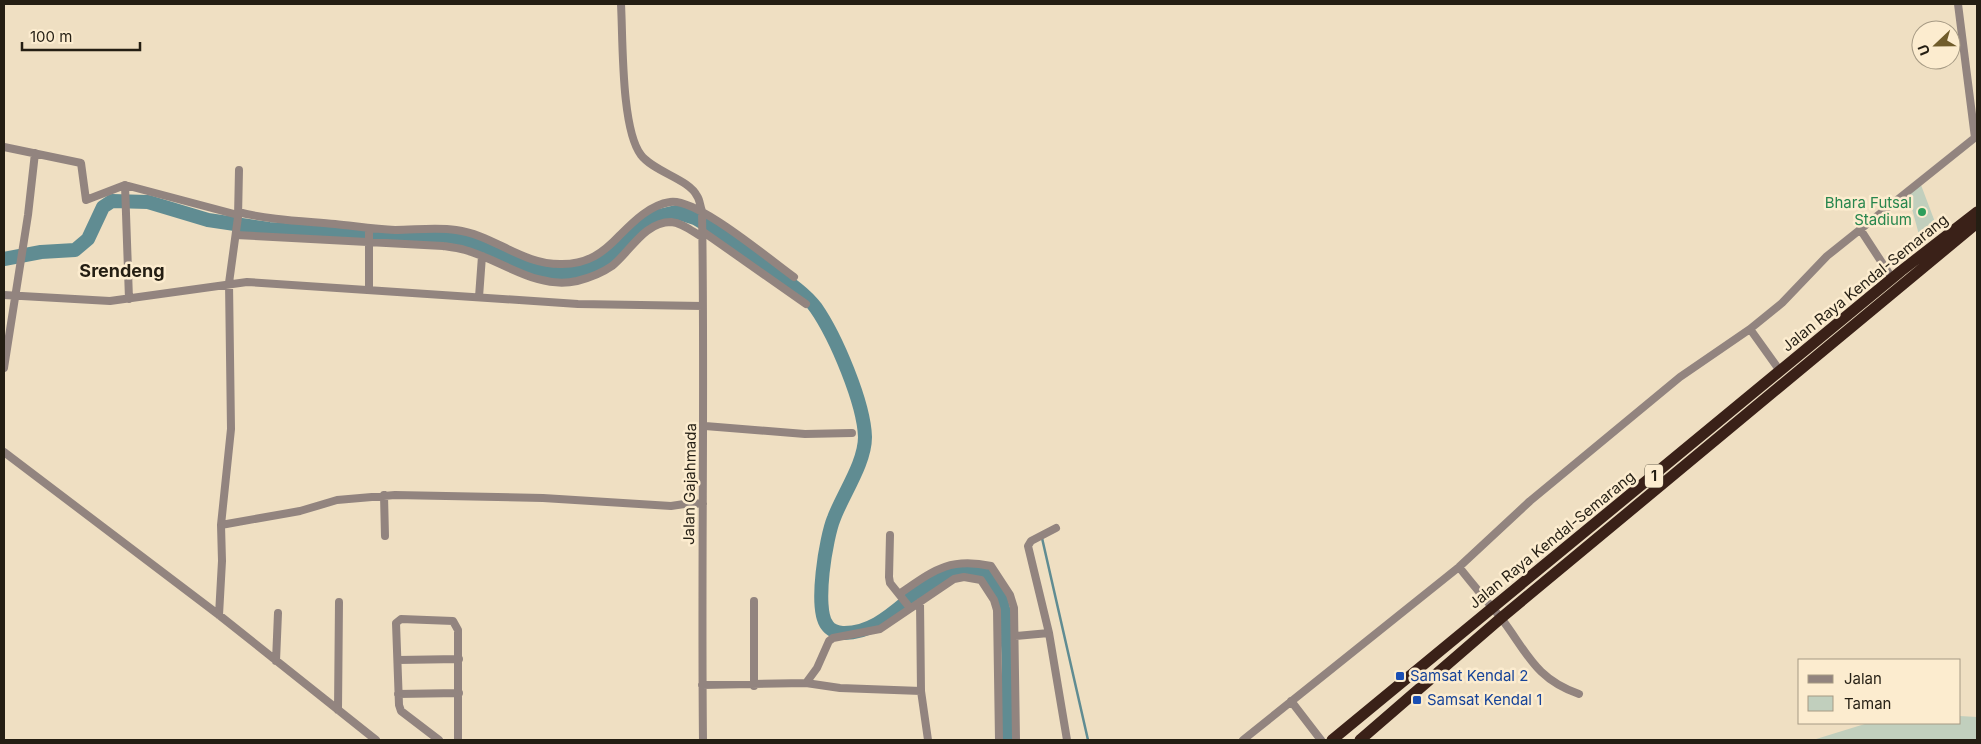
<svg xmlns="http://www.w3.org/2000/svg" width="1981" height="744" viewBox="0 0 1981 744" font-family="Inter,sans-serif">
  <rect width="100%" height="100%" fill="#efdfc2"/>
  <path fill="#c1cfbd" d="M1921,185l17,45 -16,16 -14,-52z
    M1960,716l17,1v23h-164l55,-17h92z"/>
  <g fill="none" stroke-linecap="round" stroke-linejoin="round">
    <path stroke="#608c92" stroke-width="2.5" d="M1042,538l46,202"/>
    <path stroke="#608c92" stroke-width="14" d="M4,259l37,-7 34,-2 13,-11 15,-32 9,-6 36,1 60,18 61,9 128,9 55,-1 34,11 46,22 27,4 22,-3 25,-11 36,-34 17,-10 17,-4 19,6c23,13 43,30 65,45 18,13 42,26 56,45 20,29 48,95 49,129 0,26 -22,57 -31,81 -8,19 -20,91 -7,107 3,5 10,8 16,8 39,1 63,-37 94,-53 15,-8 30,-8 47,-9 33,25 24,130 24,169"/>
    <path stroke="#92847f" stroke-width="8" d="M621,4c2,35 0,125 20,151 13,17 48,24 56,41 3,4 3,10 5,15 3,176 -1,353 1,529
      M1958,4l17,134
      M4,147l77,16 5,37 39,-15 113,30
      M125,185l4,114
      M238,212c32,8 64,9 97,12 20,2 40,5 60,6 20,0 41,-3 61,0 38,5 66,35 106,34 26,0 41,-11 58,-29 14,-14 30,-30 50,-33 26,-5 100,58 124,75
      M369,228v62
      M1860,229l32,49
      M702,231l104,73
      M236,235l207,11c7,1 15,2 22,4 37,10 71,40 112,31 12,-3 25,-8 35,-15 18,-14 32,-44 59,-44 12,1 22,10 31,15
      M4,295l106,6 137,-19 331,22 125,2
      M479,297l3,-41
      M1750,329l30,42
      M4,368l24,-153 7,-62
      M705,426l100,8 47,-1
      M4,452l215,163 157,125
      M384,495l1,41
      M221,525l79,-14 37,-11 58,-5 148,3 128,8 20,-3 12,1
      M1056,528l-25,13 -3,5 21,87 18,107
      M890,535l-1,42 1,6 20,25
      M1459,567c14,18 28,34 42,51 26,34 34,61 78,76
      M899,594c34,-23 49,-37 92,-28l19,29 4,13 2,132
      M754,601v85
      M920,602l1,89 7,49
      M219,615l3,-54 -1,-36 10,-96 -2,-146 9,-66 1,-47
      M1015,636l34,-3
      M398,660l61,-1
      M276,661l2,-48
      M806,683l34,5 81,3
      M702,685l104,-2 11,-15 12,-27 4,-3 47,-9 74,-50 10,-2 17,3 13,20 3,10 2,130
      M398,694l61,-1
      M1291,701l30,39
      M338,710l1,-108
      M439,740l-38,-29 -2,-6 -3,-82 5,-4 52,2 5,9v110
      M1243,740l216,-173 71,-66 150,-124 70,-48 32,-26 45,-47 150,-120"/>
    <path stroke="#3a2118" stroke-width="11" d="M1332,740l569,-469 76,-59
      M1360,740l141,-122 476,-395"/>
  </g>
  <circle fill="#2e9e5b" stroke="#fceccf" stroke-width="2" cx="1922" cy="212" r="5"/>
  <g fill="#1a4fb4" stroke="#fceccf" stroke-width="2">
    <rect x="1395" y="671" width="10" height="10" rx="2.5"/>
    <rect x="1412" y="695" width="10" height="10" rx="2.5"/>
  </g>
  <g text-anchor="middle" stroke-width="5" stroke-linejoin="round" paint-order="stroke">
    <rect fill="#fceccf" stroke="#655c4b" stroke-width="1" x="1645" y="464.5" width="18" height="23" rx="4"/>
    <g font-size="14" font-weight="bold" fill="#241e13">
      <text x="1654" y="481">1</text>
    </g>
    <g font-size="15" fill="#27864d" stroke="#fceccf" text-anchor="end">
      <text x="1912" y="208">Bhara Futsal<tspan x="1912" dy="17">Stadium</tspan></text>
    </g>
    <g font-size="15" fill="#241e13" stroke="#fceccf">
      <text transform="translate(1865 283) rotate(-39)" y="5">Jalan Raya Kendal-Semarang</text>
      <text transform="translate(690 484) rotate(-89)" y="5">Jalan Gajahmada</text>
      <text transform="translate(1552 540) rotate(-39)" y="5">Jalan Raya Kendal-Semarang</text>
    </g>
    <g font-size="15" fill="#164399" stroke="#fceccf" text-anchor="start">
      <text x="1410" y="681">Samsat Kendal 2</text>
      <text x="1427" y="705">Samsat Kendal 1</text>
    </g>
    <g font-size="18" font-weight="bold" fill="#241e13" stroke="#fceccf">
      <text x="122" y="277">Srendeng</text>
    </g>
  </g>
  <rect width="1981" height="744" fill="none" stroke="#241e13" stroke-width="10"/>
  <rect x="1798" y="659" width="162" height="65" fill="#fceccf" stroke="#a69a84"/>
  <rect x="1808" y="675" width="25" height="8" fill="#92847f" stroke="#a69a84"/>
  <text x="1844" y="684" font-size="15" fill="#241e13">Jalan</text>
  <rect x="1808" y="696" width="25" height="15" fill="#c1cfbd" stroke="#a69a84"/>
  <text x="1844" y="709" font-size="15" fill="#241e13">Taman</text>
  <g transform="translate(1936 45) rotate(248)"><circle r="24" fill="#fceccf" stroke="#a69a84"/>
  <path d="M0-4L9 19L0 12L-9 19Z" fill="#705c2b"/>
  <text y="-8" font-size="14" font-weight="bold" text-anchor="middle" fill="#241e13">U</text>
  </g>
  <path d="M22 42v8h118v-8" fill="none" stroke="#241e13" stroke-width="2.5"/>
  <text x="30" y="42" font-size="15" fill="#241e13" stroke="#fceccf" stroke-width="4" paint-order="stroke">100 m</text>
</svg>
